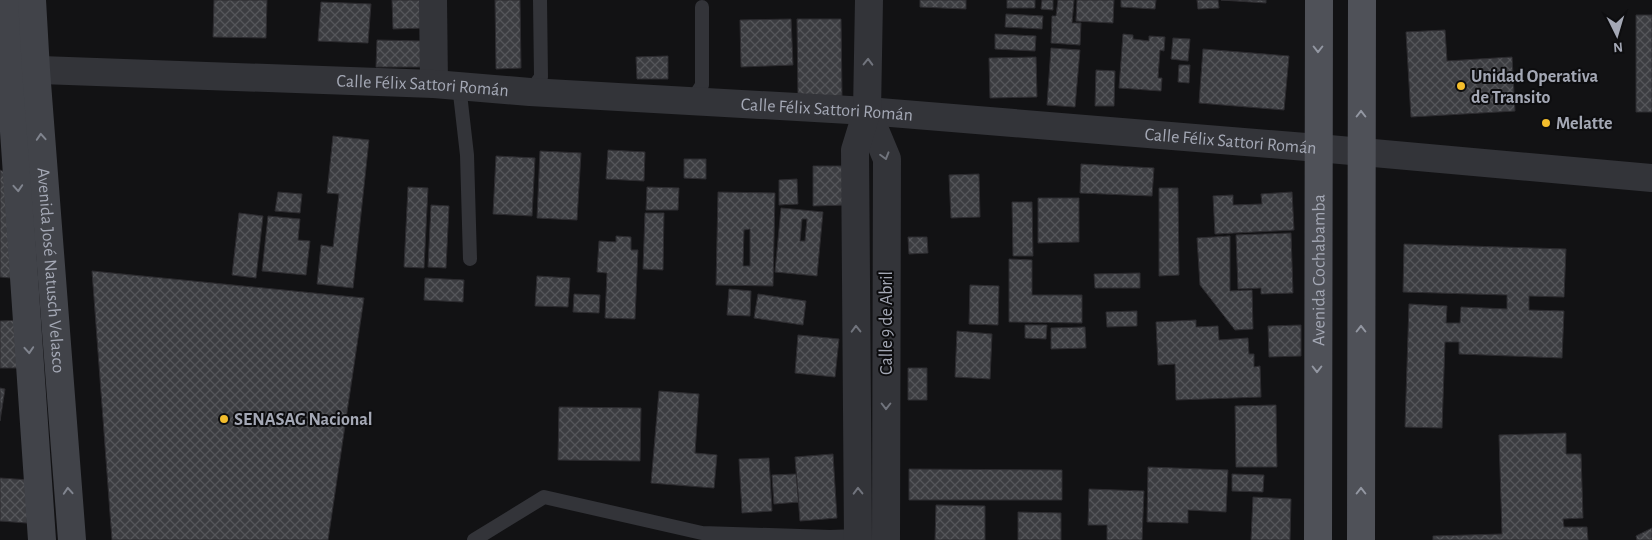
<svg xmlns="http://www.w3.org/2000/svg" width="1652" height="540" viewBox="0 0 1652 540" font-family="'Alegreya Sans',sans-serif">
  <defs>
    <pattern id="building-cross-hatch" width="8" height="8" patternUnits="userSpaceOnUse" patternTransform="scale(1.25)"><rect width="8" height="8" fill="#3c3d41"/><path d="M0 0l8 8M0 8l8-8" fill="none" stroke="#55565a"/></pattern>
  </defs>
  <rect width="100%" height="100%" fill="#121214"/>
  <path fill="url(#building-cross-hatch)" stroke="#2d2c30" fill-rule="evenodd" d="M214,0h53l-1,38 -53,-1z
    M392,0h31l1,28 -31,1z
    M495,0h25l1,68 -25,1z
    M920,0h46v9l-46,-2z
    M1007,0h28v8h-28z
    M1042,0h11v10l-12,-1z
    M1058,0h16l-2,23h9l-1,22 -29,-2 1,-27h4z
    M1077,0h37l-1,23 -37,-2z
    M1121,0h35l-1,9 -34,-2z
    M1197,0h21l1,8 -21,1z
    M1221,0h45v3z
    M321,2l50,2 -3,39 -50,-2z
    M1006,14l37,2 -1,13 -37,-2z
    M1636,15h16v97h-16z
    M791,19l2,46 -52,2 -1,-47z
    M797,19h44l1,77 -44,1z
    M1445,30l2,31 65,-4 3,54 -104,6 -5,-85z
    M995,34l41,2 -1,15 -40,-2z
    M1123,34l10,1v4l16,2v-5l16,1 -1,14 -4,-1 -2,28h4l-1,13 -42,-3z
    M1173,38l17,1 -2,22 -17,-2z
    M377,40l45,1 -1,26h-45z
    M1051,48l29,2 -5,57 -28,-2z
    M1203,49l86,7 -5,54 -85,-7z
    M668,56v23h-31l-1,-22z
    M1036,57l1,40 -47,1 -1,-40z
    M1179,65h11l-1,18 -11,-1z
    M1096,70l19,1 -1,35h-19z
    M333,136l36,4 -16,148 -36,-4 4,-39 12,2 6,-53 -12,-1z
    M608,150l37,2 -1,29 -38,-2z
    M540,151l41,2 -4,67 -40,-2z
    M496,156l39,2 -3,58 -39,-2z
    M684,159h22v20l-22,-1z
    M1081,164l73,4 -2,28 -72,-3z
    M813,166h32l1,39 -33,1z
    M0,170l5,2 6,106 -11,-1z
    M979,174l1,43 -29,1 -2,-43z
    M797,179l1,25 -19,1v-25z
    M408,187l20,1 -4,80 -20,-1z
    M647,187l32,1 -1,22h-32z
    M1159,188h19l1,87 -20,1z
    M278,192l24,2 -2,19 -25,-2z
    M718,192l57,1 -2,93 -57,-1zM750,229v37h-7l1,-36z
    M1292,192l2,38 -79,4 -2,-38 20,-1v10l29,-1 -1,-10z
    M1038,198h41v44l-41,1z
    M1012,202h20l1,54h-20z
    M431,205l18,1 -3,62 -18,-1z
    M781,208l42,4 -6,64 -42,-4zM802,219h5l-2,22h-5z
    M239,213l24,3 -7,62 -24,-3z
    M645,213h19l-1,57 -20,-1z
    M268,216l32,3 -2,21 12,1 -4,34 -44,-4z
    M1291,233l2,60 -32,1v-6l-23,1 -2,-54z
    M616,236l15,1v13h7l-3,69 -30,-1 2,-45 -10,-1 2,-31 17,1z
    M1230,236v55l22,-1 1,39 -18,1 -35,-45 -3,-47z
    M908,237h19l1,16 -19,1z
    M1404,244l162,5 -2,48 -35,-1v14l35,1 -2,47 -103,-4v-12h-14l-3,86 -37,-1 4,-123 38,2 -1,17h14l1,-16 46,2v-14l-104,-3z
    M1009,259l23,1v35h50v28l-73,-1z
    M92,271l272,27 -36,242h-216z
    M1140,273v15h-45l-1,-14z
    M537,276l33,2 -2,29 -33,-1z
    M425,278l39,2 -1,22 -39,-2z
    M970,285l29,1 -1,39 -29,-1z
    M729,289l22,2 -1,25 -23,-1z
    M574,294l26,1 -1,18 -26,-1z
    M758,294l48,7 -3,24 -49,-7z
    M1137,311v15l-30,1 -1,-15z
    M22,320l1,48h-23v-47z
    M1196,320v7l22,-1 1,14 29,-2 1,16h5v13l6,-1 1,31 -85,3 -1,-36 -17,1 -2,-43z
    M1025,325h22l-1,14 -21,-1z
    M1301,325v31l-32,1 -1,-31z
    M1085,327l1,21 -35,1v-21z
    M957,331l35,3 -2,45 -35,-2z
    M798,335l41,4 -4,38 -40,-4z
    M908,368h19v32h-19z
    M0,388l5,1 -5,32z
    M659,391l40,3 -4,59 22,2 -3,33 -63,-5z
    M1276,405l1,62h-41l-1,-61z
    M559,407l82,1 -1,53 -82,-1z
    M1566,433v21h15l2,64 -20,1 1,8h23l1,13h-155v-4l69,-2 -3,-99z
    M833,454l4,64 -37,3 -5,-64z
    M769,458l3,53 -30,2 -3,-54z
    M1148,467l80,3 -2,42 -38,-2v13l-41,-1z
    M909,469l153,1v30h-153z
    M796,474l3,28 -25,2 -2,-29z
    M1232,474l32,1 -1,17 -31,-1z
    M0,478l30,2 -3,43 -27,-2z
    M1089,489l55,2 -2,49h-35v-15h-19z
    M1253,497l38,2 -1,41h-39z
    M936,505l49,1v34h-50z
    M1018,512l43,1v27h-43z
    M1652,528v12h-15l-1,-4z"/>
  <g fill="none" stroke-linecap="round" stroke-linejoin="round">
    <path stroke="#333439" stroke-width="14" d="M459,85l8,70 3,104
      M530,92l11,-15 -1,-77
      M691,102l11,-17v-78
      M474,540l70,-43 158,36 128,4 28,-1"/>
    <g stroke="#333439" stroke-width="28">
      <path d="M433,0l1,84"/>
      <path id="s1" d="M13,69l421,15 96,8 337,19 451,37 334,30"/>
      <path d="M867,111l20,48 -1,381"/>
      <path d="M858,540l-3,-390 12,-39 2,-111"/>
    </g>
    <g stroke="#414349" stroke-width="28">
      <path d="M5,0l37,540"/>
      <path id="s2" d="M32,0l4,70 36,470"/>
    </g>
    <g stroke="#4f5158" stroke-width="28">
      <path id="s3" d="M1318,540l1,-540"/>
      <path d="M1361,540l1,-540"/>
    </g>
  </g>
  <defs><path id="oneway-chevron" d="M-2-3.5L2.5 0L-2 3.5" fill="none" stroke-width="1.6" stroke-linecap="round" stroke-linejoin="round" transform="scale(1.25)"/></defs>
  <g stroke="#9397a2">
    <use href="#oneway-chevron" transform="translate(1318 49) rotate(90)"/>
    <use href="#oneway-chevron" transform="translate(1361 114) rotate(-90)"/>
    <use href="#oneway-chevron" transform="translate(1361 329) rotate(-90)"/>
    <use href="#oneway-chevron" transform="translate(1317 369) rotate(90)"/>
    <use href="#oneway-chevron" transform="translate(1361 491) rotate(-90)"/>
  </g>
  <g stroke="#71747d">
    <use href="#oneway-chevron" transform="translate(868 62) rotate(-89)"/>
    <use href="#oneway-chevron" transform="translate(885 156) rotate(74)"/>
    <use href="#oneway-chevron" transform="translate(856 329) rotate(-91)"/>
    <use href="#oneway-chevron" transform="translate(886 406) rotate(90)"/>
    <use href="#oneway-chevron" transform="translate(858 491) rotate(-91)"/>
  </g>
  <g stroke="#81858f">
    <use href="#oneway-chevron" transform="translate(41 137) rotate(-94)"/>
    <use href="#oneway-chevron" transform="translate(18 188) rotate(86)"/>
    <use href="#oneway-chevron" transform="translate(29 350) rotate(86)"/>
    <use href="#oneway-chevron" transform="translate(68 491) rotate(-94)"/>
  </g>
  <g fill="#f3bd2c" stroke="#0d0d0f" stroke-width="2">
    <circle cx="1461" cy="86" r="5"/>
    <circle cx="1546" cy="123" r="5"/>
    <circle cx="224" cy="419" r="5"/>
  </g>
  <g text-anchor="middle" stroke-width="4" stroke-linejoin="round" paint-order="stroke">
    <g font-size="18" font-weight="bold" fill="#a4a8b5" stroke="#0d0d0f" text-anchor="start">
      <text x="1471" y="82">Unidad Operativa<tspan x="1471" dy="21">de Transito</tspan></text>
      <text x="1556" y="129">Melatte</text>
      <text x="234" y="425">SENASAG Nacional</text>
    </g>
    <g font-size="18" fill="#a4a8b5" stroke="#0d0d0f">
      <text dy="6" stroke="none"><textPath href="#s1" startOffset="410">Calle Félix Sattori Román</textPath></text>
      <text dy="6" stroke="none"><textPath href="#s1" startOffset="815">Calle Félix Sattori Román</textPath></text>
      <text dy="6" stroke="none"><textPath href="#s1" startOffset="1220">Calle Félix Sattori Román</textPath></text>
      <text dy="6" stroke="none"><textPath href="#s2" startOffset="271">Avenida José Natusch Velasco</textPath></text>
      <text dy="6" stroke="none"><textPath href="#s3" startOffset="270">Avenida Cochabamba</textPath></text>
      <text transform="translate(886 323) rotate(-90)" y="6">Calle 9 de Abril</text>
    </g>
  </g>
  <g transform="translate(1617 35) rotate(175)" stroke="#0d0d0f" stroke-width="4" paint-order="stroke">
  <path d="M0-4L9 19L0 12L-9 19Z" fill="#a4a8b5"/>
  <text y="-8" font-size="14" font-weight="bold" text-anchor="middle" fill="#a4a8b5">N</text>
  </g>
</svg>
